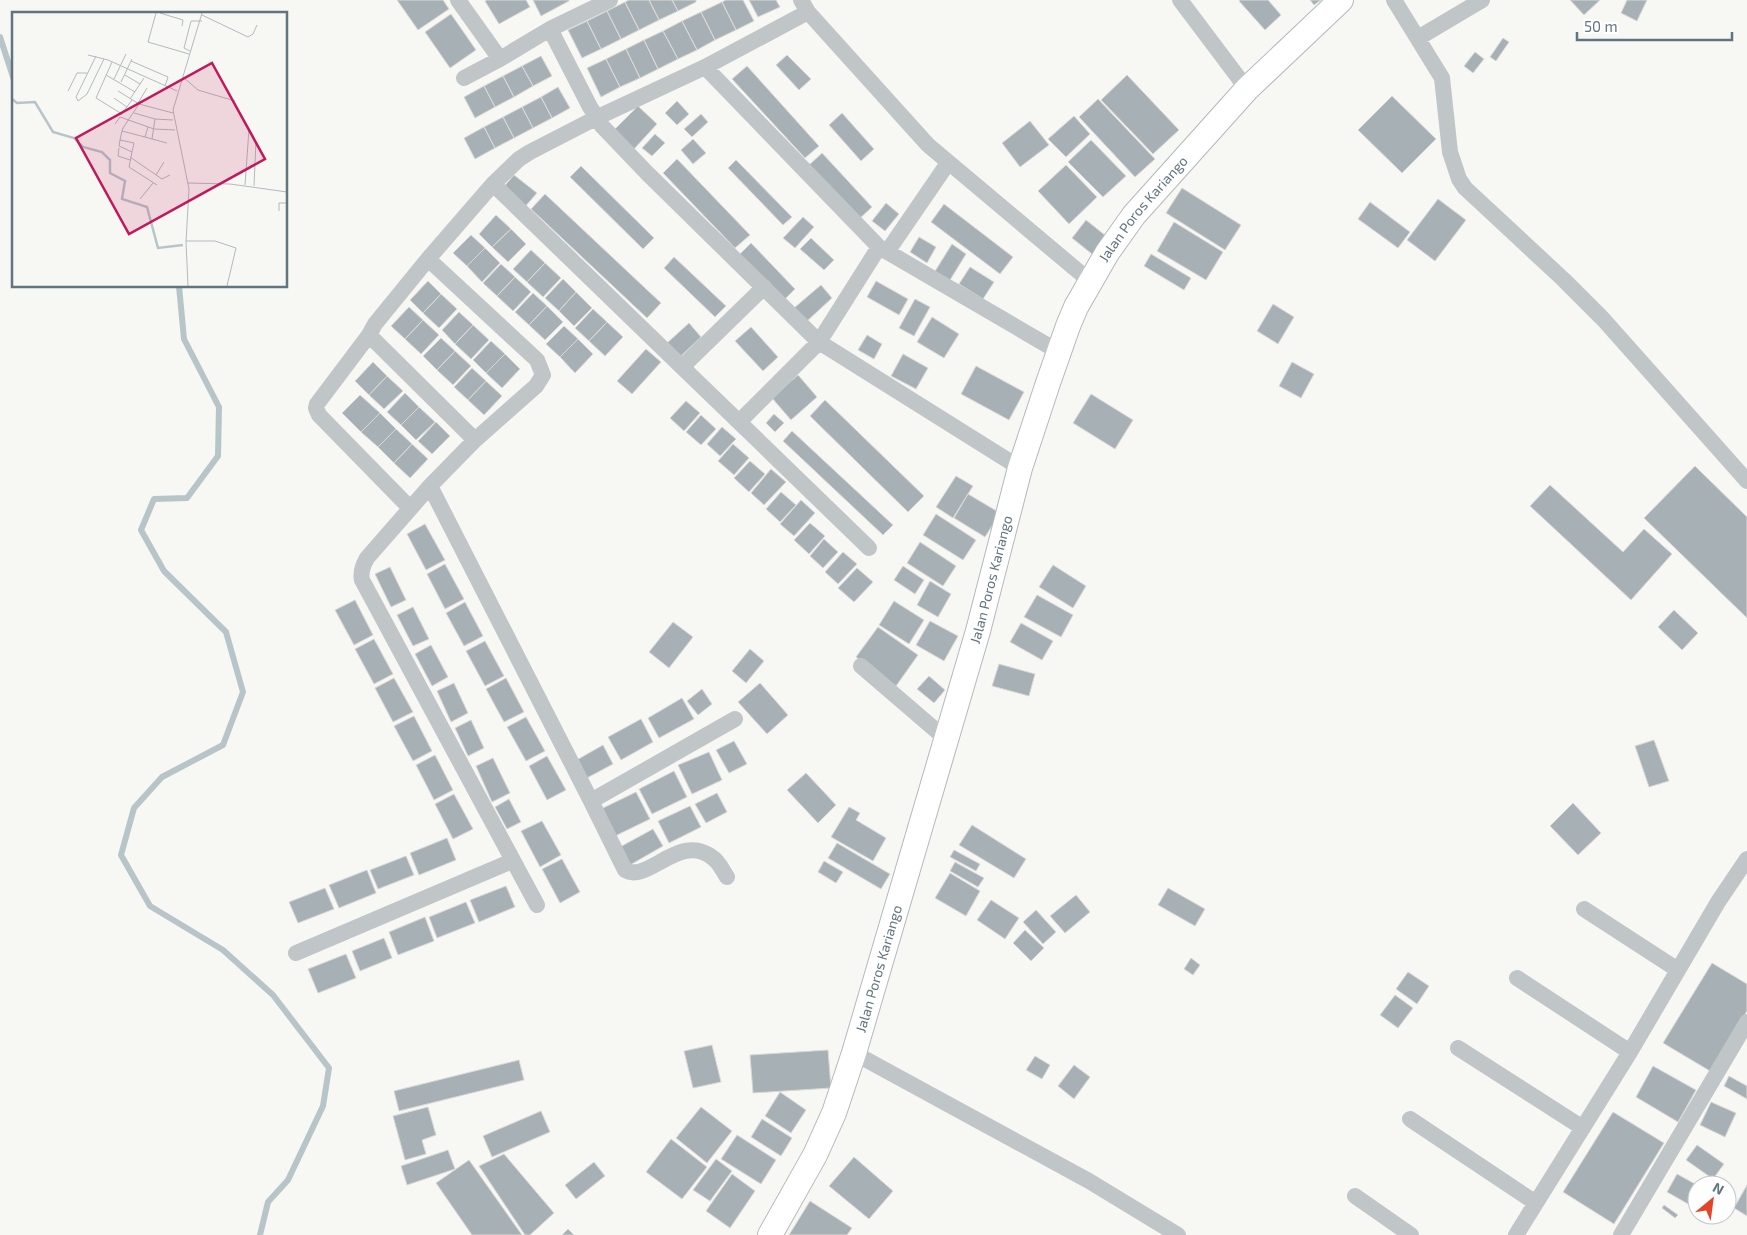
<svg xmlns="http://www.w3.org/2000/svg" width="1747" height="1235" viewBox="0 0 1747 1235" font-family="'Exo 2',sans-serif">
  <rect width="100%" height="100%" fill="#f7f7f4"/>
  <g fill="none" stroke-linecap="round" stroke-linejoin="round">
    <path stroke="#b7c5c8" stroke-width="6" d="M0,37l14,43
      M179,286l5,53 35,68 -1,49 -31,42 -33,1 -13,31 23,41 62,61 17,60 -20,53 -61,32 -28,31 -13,47 29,51 73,44 50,45 56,73 -6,38 -35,74 -20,22 -8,33"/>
  </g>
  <path fill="#a7b1b5" stroke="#d9d9d6" d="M397,0h46l6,9 -31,21z
    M487,0h39l4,7 -31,17 -14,-23z
    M533,0h36v1l-28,15z
    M629,0h20l10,20 -20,10 -14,-28z
    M649,0h23l6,11 -19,9z
    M672,0h24v2l-18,9z
    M726,0h17l11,21 -18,9 -14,-28z
    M749,0h27l4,7 -22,10z
    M1240,0h28l13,15 -16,15 -26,-29z
    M1310,0h11l-7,5z
    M1570,0h30l-16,15z
    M1627,0h20l-10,21 -16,-8z
    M625,2l14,28 -18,9 -14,-28z
    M722,2l14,28 -21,10 -14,-28z
    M607,11l14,28 -20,10 -14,-28z
    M701,12l14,28 -18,10 -15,-29z
    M451,14l25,36 -26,18 -25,-36z
    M587,21l14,28 -19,9 -14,-28z
    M682,21l15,29 -19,9 -15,-28z
    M663,31l15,28 -20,10 -14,-29z
    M1503,38l6,4 -13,19 -6,-4z
    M644,40l14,29 -18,9 -14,-29z
    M626,49l14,29 -20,9 -14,-28z
    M1475,52l9,7 -11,14 -9,-7z
    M787,55l24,24 -12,11 -23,-25z
    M541,56l11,20 -19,10 -11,-20z
    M606,59l14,28 -19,10 -14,-29z
    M522,66l11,20 -19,11 -11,-21z
    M747,66l72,80 -14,12 -73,-79z
    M1127,75l52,55 -26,24 -52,-54z
    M503,76l11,21 -19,10 -11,-21z
    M484,86l11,21 -20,11 -11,-21z
    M558,87l12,21 -18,10 -11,-21z
    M1392,96l44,43 -34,34 -44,-43z
    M541,97l11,21 -19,10 -11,-21z
    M1098,99l57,60 -20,18 -56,-60z
    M677,101l12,13 -12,11 -12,-12z
    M638,106l19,18 -23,25 -20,-19z
    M522,107l11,21 -19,10 -11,-21z
    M842,113l32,36 -13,12 -32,-36z
    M701,114l7,8 -16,15 -8,-8z
    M1074,116l16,18 -24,23 -18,-18z
    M503,117l11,21 -19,10 -11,-21z
    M1030,121l19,24 -29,22 -18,-24z
    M484,127l11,21 -20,11 -11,-21z
    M655,134l10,9 -13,13 -10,-8z
    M693,139l13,14 -13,11 -12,-14z
    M1091,140l35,36 -23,21 -35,-35z
    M822,153l50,54 -15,14 -50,-54z
    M677,159l73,76 -15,13 -72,-75z
    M736,160l56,57 -9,8 -55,-57z
    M1066,165l31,32 -28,27 -31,-33z
    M581,166l73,72 -11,11 -73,-72z
    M514,175l23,18 -14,16 -22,-19z
    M1182,188l59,37 -16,25 -59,-37z
    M545,194l116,109 -14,15 -116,-109z
    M1438,199l28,21 -31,41 -28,-21z
    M1370,202l40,30 -12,16 -40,-29z
    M886,203l13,11 -14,17 -13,-10z
    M944,204l69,53 -13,17 -69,-52z
    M496,215l15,14 -19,18 -13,-13z
    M803,217l11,10 -19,21 -12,-10z
    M1086,220l20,16 -14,18 -20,-16z
    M1174,222l49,30 -17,28 -49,-29z
    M511,229l15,15 -18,18 -16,-15z
    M471,235l14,13 -18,18 -14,-13z
    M919,237l17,10 -9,16 -17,-11z
    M811,238l23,22 -10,10 -24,-21z
    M751,243l44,46 -12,12 -44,-46z
    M952,244l14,10 -19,31 -15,-9z
    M485,248l15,15 -18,19 -15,-16z
    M531,250l14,13 -18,19 -14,-13z
    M1151,254l40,24 -7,12 -40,-24z
    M674,257l52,49 -11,11 -51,-49z
    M545,263l16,15 -18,19 -16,-15z
    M501,264l14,13 -18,19 -14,-13z
    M970,267l24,15 -11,17 -24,-15z
    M515,277l16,15 -18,19 -16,-15z
    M563,279l13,13 -17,19 -14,-13z
    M428,281l13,13 -18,19 -13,-13z
    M876,281l32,18 -9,16 -32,-18z
    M821,285l11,13 -26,24 -12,-14z
    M576,292l16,16 -18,18 -15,-15z
    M533,293l14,13 -18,19 -14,-13z
    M441,294l16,15 -18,19 -16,-15z
    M915,299l15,8 -16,29 -15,-8z
    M1273,304l21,13 -16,27 -21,-13z
    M547,306l16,16 -18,18 -16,-15z
    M409,307l14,13 -18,19 -14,-13z
    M593,309l14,13 -18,19 -14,-13z
    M459,312l14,13 -18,19 -13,-14z
    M932,317l27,17 -15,24 -27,-16z
    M423,320l16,15 -18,19 -16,-15z
    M607,322l16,15 -18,19 -16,-15z
    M689,323l12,14 -22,21 -13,-14z
    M473,325l16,15 -18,19 -16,-15z
    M564,326l14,13 -18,18 -14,-13z
    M751,327l27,30 -15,14 -28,-30z
    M867,335l15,9 -8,15 -16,-9z
    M441,338l14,13 -18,19 -14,-14z
    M578,339l15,15 -18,19 -15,-16z
    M491,341l14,13 -19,19 -13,-13z
    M646,349l15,13 -29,32 -15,-13z
    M455,351l16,15 -18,19 -16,-15z
    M505,354l15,15 -18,19 -16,-15z
    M903,354l25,14 -12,21 -25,-13z
    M373,362l14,14 -18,19 -14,-14z
    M1292,362l22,12 -13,24 -22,-12z
    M976,366l48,26 -15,28 -48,-26z
    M472,368l14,13 -18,19 -14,-13z
    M798,375l19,22 -26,23 -19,-22z
    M387,376l16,15 -19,18 -15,-14z
    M486,381l16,15 -18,19 -16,-15z
    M405,393l14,14 -18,18 -14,-13z
    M1091,394l42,26 -18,29 -42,-26z
    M360,395l20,18 -19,19 -19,-19z
    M825,400l99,96 -16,16 -98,-96z
    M686,401l14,12 -16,18 -14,-13z
    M419,407l16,15 -19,18 -15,-15z
    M380,413l16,16 -18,18 -17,-15z
    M774,414l10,9 -9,9 -9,-9z
    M701,415l15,14 -15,16 -15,-13z
    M436,422l14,14 -18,18 -14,-13z
    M722,427l14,12 -16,17 -13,-12z
    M396,429l16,15 -18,19 -16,-16z
    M792,431l101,94 -10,10 -100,-94z
    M412,444l16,15 -18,19 -16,-15z
    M733,444l16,14 -15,17 -16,-14z
    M750,461l15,13 -16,18 -15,-14z
    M1695,466l52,51v101l-103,-100z
    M771,469l15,13 -22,23 -13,-12z
    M956,476l17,10 -20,32 -17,-11z
    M1550,485l73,67 21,-23 28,25 -41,46 -101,-94z
    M781,492l15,13 -16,17 -14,-13z
    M968,494l32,19 -15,24 -31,-19z
    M801,500l14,13 -21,23 -14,-12z
    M936,514l40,26 -13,20 -40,-25z
    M810,523l15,13 -16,18 -15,-14z
    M425,524l20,36 -19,10 -19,-36z
    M824,539l14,13 -15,16 -13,-12z
    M920,542l36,24 -13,20 -36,-23z
    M843,552l14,12 -19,20 -13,-12z
    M445,564l19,35 -19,10 -18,-35z
    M1053,565l33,21 -13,22 -34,-21z
    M903,566l21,14 -9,14 -21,-14z
    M390,567l16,33 -15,7 -16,-33z
    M857,568l16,14 -19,20 -16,-14z
    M930,581l21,13 -13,23 -21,-12z
    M1037,595l36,20 -12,22 -37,-20z
    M355,600l18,35 -19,10 -19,-35z
    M894,601l30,19 -15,24 -30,-19z
    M465,602l18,34 -19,10 -18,-33z
    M413,607l16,32 -16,7 -16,-31z
    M1674,610l24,23 -16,17 -24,-23z
    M930,621l28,15 -14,25 -28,-16z
    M673,622l20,15 -24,31 -20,-16z
    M1021,623l32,18 -11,19 -32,-18z
    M878,627l40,28 -22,31 -40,-29z
    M374,639l19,35 -19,10 -19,-35z
    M485,641l19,35 -19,10 -19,-35z
    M431,645l17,32 -16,9 -17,-32z
    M750,649l14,12 -18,22 -14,-12z
    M999,664l36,10 -6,22 -37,-10z
    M929,676l16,14 -11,13 -17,-14z
    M394,678l19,34 -20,10 -18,-34z
    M506,678l18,34 -20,10 -18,-33z
    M454,683l14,30 -17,9 -14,-31z
    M760,683l28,32 -21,19 -29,-32z
    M702,689l10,15 -14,11 -11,-14z
    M682,698l12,21 -35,19 -11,-20z
    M414,716l18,35 -19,10 -19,-35z
    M526,717l19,34 -19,10 -19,-34z
    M641,719l12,23 -32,18 -13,-23z
    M471,720l13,28 -16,8 -13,-28z
    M1654,740l15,41 -20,6 -14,-41z
    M734,741l13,23 -18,9 -13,-23z
    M603,745l10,19 -28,15 -10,-18z
    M709,752l13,28 -30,14 -14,-29z
    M435,755l18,35 -19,10 -18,-35z
    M547,756l19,34 -19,10 -18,-34z
    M493,758l17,35 -18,9 -16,-36z
    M674,771l13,26 -35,17 -13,-25z
    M806,773l30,32 -18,18 -31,-33z
    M636,792l14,27 -37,18 -14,-27z
    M717,793l10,19 -21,11 -11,-19z
    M454,794l19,35 -20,10 -18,-35z
    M509,799l12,23 -14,7 -12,-22z
    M1573,803l28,30 -23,22 -28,-29z
    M690,806l11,21 -32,16 -11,-22z
    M849,807l11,6 -4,7 30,18 -13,23 -42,-24z
    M542,821l19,34 -21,12 -19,-36z
    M972,825l54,34 -12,19 -55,-33z
    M653,829l10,17 -33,19 -10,-18z
    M447,838l9,22 -37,15 -9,-22z
    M837,843l53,31 -9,15 -53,-31z
    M954,850l26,14 -4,7 -26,-14z
    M406,856l8,19 -36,14 -8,-19z
    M562,859l18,33 -20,11 -18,-34z
    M824,861l19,11 -7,11 -18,-11z
    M955,862l29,16 -6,9 -28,-16z
    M367,870l9,23 -37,15 -10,-23z
    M950,873l30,18 -14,25 -31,-18z
    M506,886l9,21 -36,15 -9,-22z
    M325,888l9,21 -36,14 -9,-21z
    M1168,888l37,21 -10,17 -37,-21z
    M1076,895l14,17 -25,21 -15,-17z
    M991,900l28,18 -14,21 -28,-19z
    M466,902l9,21 -38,15 -8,-21z
    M1036,910l20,22 -13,12 -20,-22z
    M425,917l9,24 -36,14 -9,-23z
    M1025,930l19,18 -13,13 -18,-18z
    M384,938l8,20 -32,13 -8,-20z
    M346,954l10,24 -38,15 -10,-24z
    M1191,958l9,7 -7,10 -9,-6z
    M1712,963l35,21v27l-37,60 -47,-28z
    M1408,972l21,14 -12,18 -21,-15z
    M1395,995l18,13 -15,20 -18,-13z
    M712,1045l9,37 -28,6 -9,-37z
    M828,1050l3,38 -78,5 -3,-38z
    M1035,1056l15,9 -8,14 -16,-9z
    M519,1060l5,20 -125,31 -5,-20z
    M1074,1065l16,12 -16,22 -16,-13z
    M1653,1066l43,24 -18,32 -42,-25z
    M1729,1076l18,10v13l-23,-13z
    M780,1092l26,18 -15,23 -26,-17z
    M1711,1102l25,11 -11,24 -25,-12z
    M428,1107l8,28 -14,5 4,14 -21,6 -12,-44z
    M701,1107l31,24 -25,32 -31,-25z
    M541,1111l9,21 -58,25 -9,-21z
    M1613,1112l51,31 -50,81 -51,-32z
    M762,1119l30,19 -11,18 -30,-19z
    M737,1135l39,25 -15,24 -40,-25z
    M671,1139l36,28 -25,32 -36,-27z
    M1697,1145l27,19 -11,15 -27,-19z
    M448,1150l7,19 -48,16 -6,-19z
    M504,1154l50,59 -24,22h-5l-46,-69z
    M854,1157l39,34 -24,28 -40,-33z
    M716,1159l16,12 -22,30 -17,-11z
    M469,1160l53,75h-50l-36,-52z
    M594,1162l11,14 -29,23 -11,-14z
    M732,1174l23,17 -25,37 -24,-17z
    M1677,1174l20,11v24l-30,-17z
    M1747,1185v31l-13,-8z
    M810,1201l42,27 -5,7h-58z
    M1664,1205l14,10 -3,3 -13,-10z
    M568,1229l6,6h-12z"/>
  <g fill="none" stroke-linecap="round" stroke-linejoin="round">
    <g stroke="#b3b9bd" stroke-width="26">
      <g id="secondary">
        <path id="s1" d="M770,1235l45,-80 19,-42 20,-60 124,-422 42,-163 28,-85 20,-57 8,-19 31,-54 27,-38 113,-126 94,-89"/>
      </g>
    </g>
    <path stroke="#c0c5c8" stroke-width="16" d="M458,0l42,59
      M1180,0l67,89
      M1394,0l48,78 8,74 9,27 6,9 99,92 39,39 144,162
      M808,12l120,133 163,137
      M550,29l60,-29
      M1418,38l64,-38
      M464,78l36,-19 50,-30 40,78 12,19 45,47 172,169 201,126
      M493,184l189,183 82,-80
      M879,247l180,105
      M887,252l61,-89
      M428,259l109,101 6,15 -7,11 -61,54 -106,-105 6,-11 53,-65 65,-75 26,-25 11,-7 66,-34 109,-51 103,-55 -7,-12
      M369,335l-52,69 -1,4 3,7 91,93
      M682,367l57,55 80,-80 60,-95 -174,-180
      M739,422l130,126
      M475,440l-45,46 -63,72c-4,7 -7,14 -5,22l175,325
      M430,486l161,315 34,69c23,14 55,-39 88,-12 6,4 10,13 14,19
      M861,666l85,73
      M591,801l144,-82
      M1584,909l94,61
      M296,953l216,-92
      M1517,978l113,74
      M1458,1048l125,80
      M854,1053l235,128 89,54
      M1410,1119l126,84
      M1355,1196l56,39
      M1516,1235l114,-183 88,-150 29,-43
      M1621,1235l126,-213"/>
    <use href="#secondary" stroke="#fff" stroke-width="24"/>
  </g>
  <g text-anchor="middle" stroke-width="5" stroke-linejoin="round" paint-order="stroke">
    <g font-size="14" fill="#62757f" stroke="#fff">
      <text dy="5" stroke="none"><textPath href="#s1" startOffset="1099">Jalan Poros Kariango</textPath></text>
      <text dy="5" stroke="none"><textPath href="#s1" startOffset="694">Jalan Poros Kariango</textPath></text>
      <text dy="5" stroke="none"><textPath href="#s1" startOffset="289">Jalan Poros Kariango</textPath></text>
    </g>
  </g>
  <g transform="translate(12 12)">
    <rect width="275" height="275" fill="#f7f7f4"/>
    <path fill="none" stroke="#b7c5c8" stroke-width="2.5" d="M0,87l5,4 18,-1 18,30 21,6 9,9 19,5 8,8v13l15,8 -3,18 25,8 11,41 25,-3"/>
    <path fill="none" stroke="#b2bbbe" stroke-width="1" d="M144,1l-8,29 41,12M148,1l23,7 -1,6M190,3l46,22 5,-3 4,-9M178,39l-6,-3 7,-27h11M76,43l20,5 69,31M84,44l-20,41 2,4 9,-7 17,-35M119,49l37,16 -3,9M100,50l-16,36 26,16M94,63l29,17M113,63l15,9M171,65l15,13 37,11M102,67l12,-25M109,70l11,-23M56,79l9,-18h10M106,79l21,13 -16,24 -1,3 -2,9 -1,6 13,6 2,-9 -14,-3M102,86l13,9M118,87l14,-21M126,91l9,-15M127,92l34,9M122,101l21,6 -3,20 -7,-2M109,103l11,-15M143,107l18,1M103,112l5,-7 34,12 21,1M110,119l23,6 3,-10M140,127l15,4M107,136l-1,8 12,4M120,140l-3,15 28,18M118,145l32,22 8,-4M144,163l8,-13M176,171l42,1 57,8M233,173l4,-56M242,174l2,-45M128,187l13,-16M267,199v-8h8M174,229h29l21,7 -9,38M176,274l-2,-44 3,-53 -16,-79 29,-97"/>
    <path fill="#c2185b" fill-opacity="0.15" stroke="#c2185b" stroke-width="2.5" d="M200,51l53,96 -136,75 -53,-96z"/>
    <rect width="275" height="275" fill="none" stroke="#62757f" stroke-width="2.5"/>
  </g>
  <g transform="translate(1712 1200) rotate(29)"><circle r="24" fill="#ffffff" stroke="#c0c8cc"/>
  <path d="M0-4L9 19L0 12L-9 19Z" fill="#e44528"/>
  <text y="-8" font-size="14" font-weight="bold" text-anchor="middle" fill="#62757f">N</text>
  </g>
  <path d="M1577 32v8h155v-8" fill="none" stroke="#62757f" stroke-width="2.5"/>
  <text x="1584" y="32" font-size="15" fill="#62757f" stroke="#ffffff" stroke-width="4" paint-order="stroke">50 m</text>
</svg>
